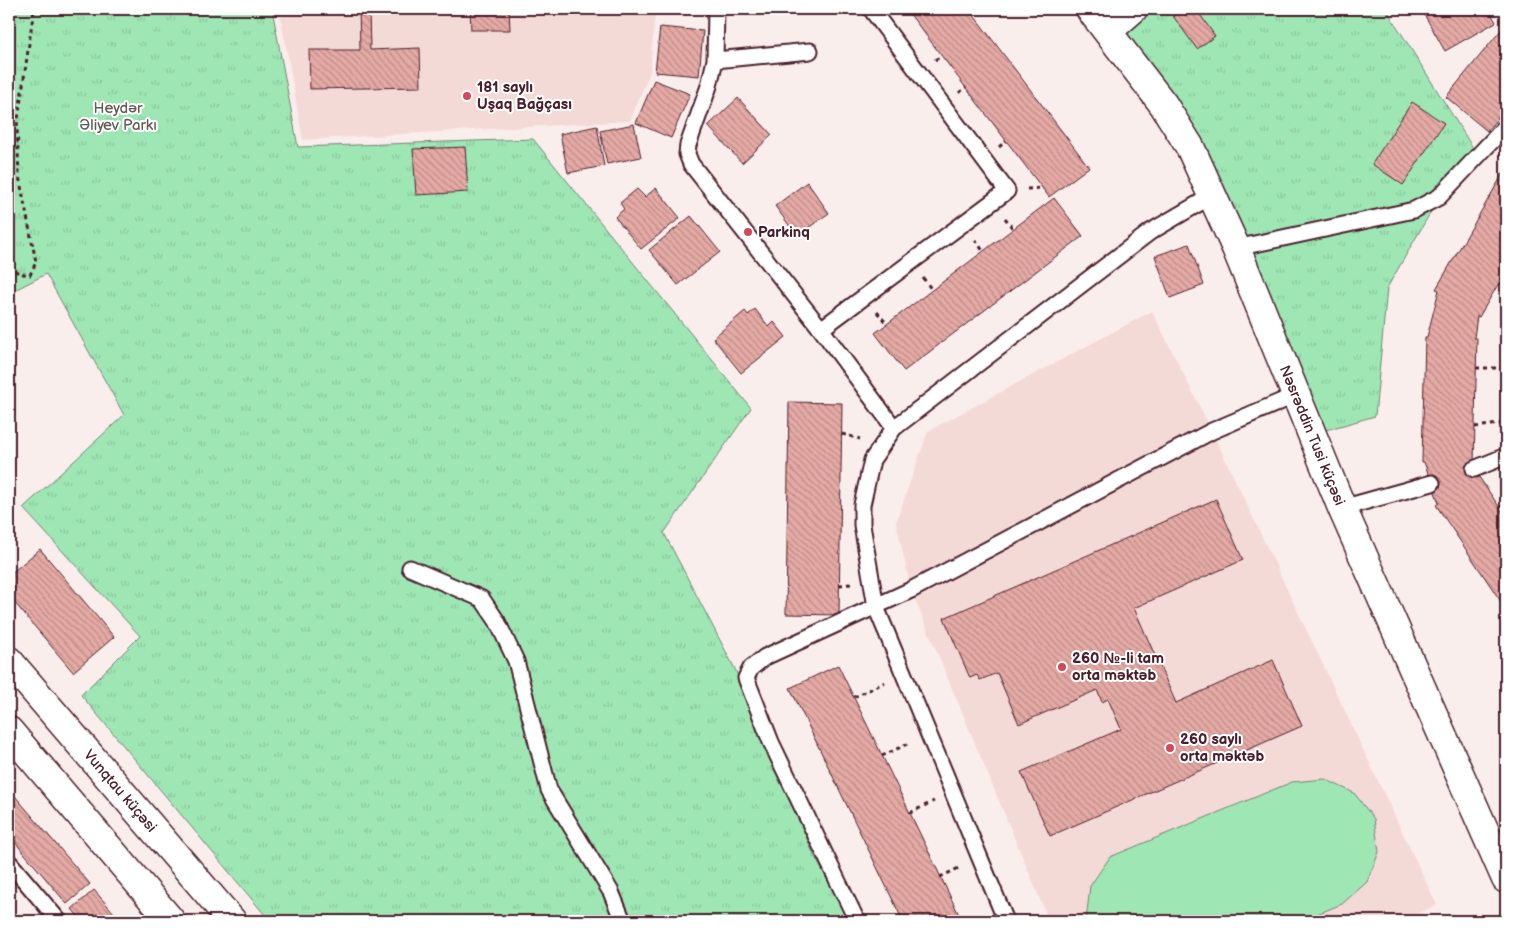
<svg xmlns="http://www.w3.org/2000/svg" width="1515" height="930" viewBox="0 0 1515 930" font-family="'Balsamiq Sans',sans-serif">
  <defs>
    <pattern id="park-tufts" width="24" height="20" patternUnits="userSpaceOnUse" patternTransform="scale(1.25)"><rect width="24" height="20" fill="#9ee7b5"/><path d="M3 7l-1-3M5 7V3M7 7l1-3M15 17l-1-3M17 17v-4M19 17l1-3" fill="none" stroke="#8ac69c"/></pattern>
    <pattern id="building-back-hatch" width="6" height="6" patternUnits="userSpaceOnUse" patternTransform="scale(1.25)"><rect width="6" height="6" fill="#e5aaa5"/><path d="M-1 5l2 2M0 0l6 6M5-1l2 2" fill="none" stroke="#bc8a87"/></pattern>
  </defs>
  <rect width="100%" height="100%" fill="#faeeed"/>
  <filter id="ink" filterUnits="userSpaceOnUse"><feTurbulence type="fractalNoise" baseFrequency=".02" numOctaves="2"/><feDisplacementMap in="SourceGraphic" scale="10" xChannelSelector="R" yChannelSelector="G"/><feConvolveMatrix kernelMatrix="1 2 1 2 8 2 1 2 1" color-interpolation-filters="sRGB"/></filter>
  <g filter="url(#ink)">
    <path fill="#f4dad7" d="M279,9h376v4l-5,59 -20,49 -327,19z
      M1152,311l60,120 225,474 -36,16h-352l-138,-331 -15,-68 32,-91z"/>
    <path fill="url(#park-tufts)" stroke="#748370" d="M9,9h263l26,138 235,-8 218,269 -87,125 71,136 78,184 36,68h-579l-189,-226 59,-59 -117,-128 101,-93 -78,-141 -37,19z
      M1133,9h253l92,147 -26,19 -65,113 -12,128 -63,18 -130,-301 -74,-102z"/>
    <path fill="#9ee7b5" stroke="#748370" d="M1325,779l29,14 20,26 5,33 -12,30 -25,22 -42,17h-214l4,-35 20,-29 182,-75z"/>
    <path fill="url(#building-back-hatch)" stroke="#4a1f2b" d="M359,9h10l1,41 50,-2 1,39 -111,2 -1,-39h51z
      M470,9h39l1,21h-39z
      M906,9h63l120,158 -40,30z
      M1183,9h13l19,27 -18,13 -24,-33z
      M1421,9h67l8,13 -51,29z
      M1506,24v84l-19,23 -41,-34z
      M660,27l43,4 -4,45 -44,-4z
      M654,80l36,14 -19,44 -35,-15z
      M738,98l34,37 -30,28 -34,-37z
      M1412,102l32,21 -41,62 -31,-21z
      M634,124l7,33 -34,7 -7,-33z
      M597,126l7,40 -36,7 -8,-39z
      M465,147l3,45 -52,3 -3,-46z
      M1504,172l2,1v98l-27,46 -2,-1 -3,22h3l-3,125h-3l6,15 2,-1 27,40v92l-70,-104 3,-2 -15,-41h-2l3,-125h2l12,-47 -3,-1z
      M807,182l22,31 -32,23 -22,-30z
      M656,188l24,30 -39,31 -26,-32 9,-8 -4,-6 17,-14 8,8z
      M1054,198l29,38 -179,135 -29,-38z
      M691,216l29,36 -42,33 -29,-35z
      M1189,244l15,41 -34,13 -15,-42z
      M755,309l14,18 5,-5 12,15 -45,36 -28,-35 32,-27 3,4z
      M789,402l53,1 -3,212 -53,-1z
      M1216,499l27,61 -109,48 42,95 97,-43 29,66 -252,110 -29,-64 100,-43 -13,-30 -6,3 -5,-12 -78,34 -22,-51 -17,7 -3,-5 -7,3 -26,-60z
      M40,549l74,88 -41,35 -64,-76v-21z
      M838,665l72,148 52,108h-59l-113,-233z
      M9,789l81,95 -23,20 -58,-69z
      M94,890l27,31h-39l-10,-12z"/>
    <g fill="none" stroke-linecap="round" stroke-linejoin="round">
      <g stroke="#4a1f2b" stroke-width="19">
        <path id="service" d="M716,9l-1,51 -6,26 -21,59 -1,9 4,10 130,165 73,99
          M715,60l95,-9
          M1236,248l178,-38 25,-13 67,-71
          M821,329l186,-138 -136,-182
          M1474,469l32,-13
          M1342,508l90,-25
          M410,568l72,31 15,22 19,40 33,129 62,102 12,29
          M9,862l50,59
          M857,921l-86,-179 -25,-64 5,-10 14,-11 146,-67 301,-159 84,-36
          M1006,921l-130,-314 -14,-82v-20l10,-45 22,-32 256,-196 63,-37"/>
      </g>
      <g stroke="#4a1f2b" stroke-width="31">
        <path id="minor" d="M1108,31l25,-22"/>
      </g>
      <g stroke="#4a1f2b" stroke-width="31">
        <g id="secondary">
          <path id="s1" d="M1090,9l73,95 27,43 46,101 106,260 164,371"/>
        </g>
      </g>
      <g stroke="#4a1f2b" stroke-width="31">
        <g id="primary">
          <path id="s2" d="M9,661l223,260"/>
          <path d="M9,731l162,190"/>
        </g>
      </g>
      <path stroke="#4a1f2b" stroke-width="3" stroke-dasharray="4 4" stroke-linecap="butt" d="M935,60l6,-4
        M959,93l7,-6
        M9,141l9,1
        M999,147l7,-6
        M1027,189l15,-1
        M1005,218l8,11
        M975,240l9,12
        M9,265l9,8 12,2 6,-13 -17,-86 -2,-50 17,-117
        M923,278l9,12
        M1500,283l6,3
        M877,312l10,12
        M1476,368h30
        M1475,427l31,-4
        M842,434l18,5
        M1500,507l6,-3
        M839,585l12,-1
        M854,697l31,-15
        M882,756l27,-13
        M910,813l24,-12
        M940,877l21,-10"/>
      <use href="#service" stroke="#fff" stroke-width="15"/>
      <use href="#minor" stroke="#fff" stroke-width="28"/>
      <use href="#secondary" stroke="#fff" stroke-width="28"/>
      <use href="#primary" stroke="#fff" stroke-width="28"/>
    </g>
  </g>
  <g fill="#d1495b" stroke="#fff" stroke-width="2">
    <circle cx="467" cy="96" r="5"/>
    <circle cx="748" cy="232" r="5"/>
    <circle cx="1062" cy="667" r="5"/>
    <circle cx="1170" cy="748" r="5"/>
  </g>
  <g text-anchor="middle" stroke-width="4" stroke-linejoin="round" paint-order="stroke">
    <g font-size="15" font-weight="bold" fill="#4a1f2b" stroke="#fff" text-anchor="start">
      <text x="477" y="92">181 saylı<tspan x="477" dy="17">Uşaq Bağçası</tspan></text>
      <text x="758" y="237">Parkinq</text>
      <text x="1072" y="663">260 №-li tam<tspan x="1072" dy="17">orta məktəb</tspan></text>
      <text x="1180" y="744">260 saylı<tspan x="1180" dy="17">orta məktəb</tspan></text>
    </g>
    <g font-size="15" fill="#635b54" stroke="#fff">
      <text x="118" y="113">Heydər<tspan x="118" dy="17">Əliyev Parkı</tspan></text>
    </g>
    <g font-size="15" fill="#4a1f2b" stroke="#fff">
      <text dy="5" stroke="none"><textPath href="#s1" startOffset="484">Nəsrəddin Tusi küçəsi</textPath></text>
      <text dy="5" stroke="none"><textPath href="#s2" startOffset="171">Vunqtau küçəsi</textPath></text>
    </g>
  </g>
  <rect width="1515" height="930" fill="none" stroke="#fff" stroke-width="30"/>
  <rect x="15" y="15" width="1485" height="900" fill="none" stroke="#4a1f2b" stroke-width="2" filter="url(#ink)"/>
</svg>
